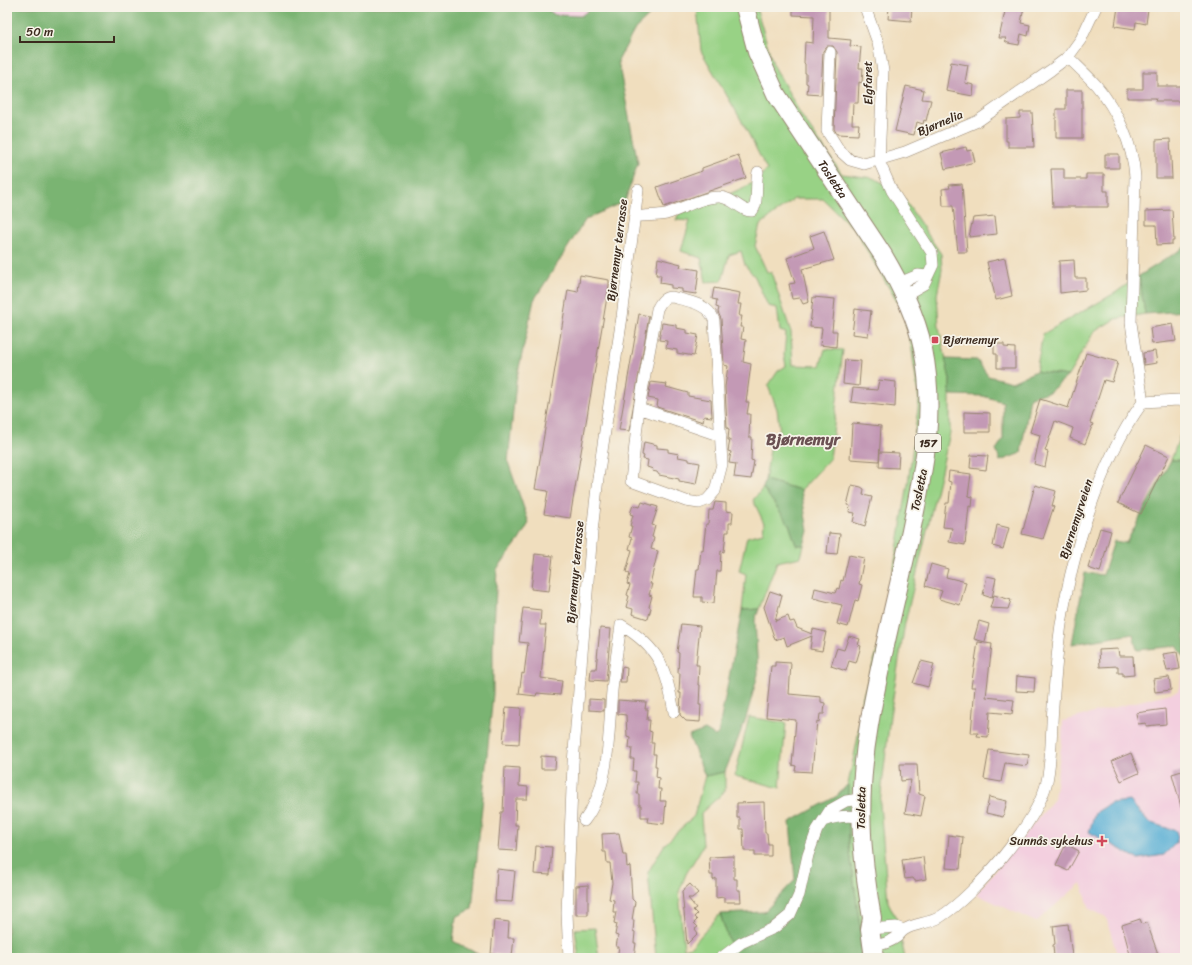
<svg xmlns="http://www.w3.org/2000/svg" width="1192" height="965" viewBox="0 0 1192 965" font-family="Sriracha,sans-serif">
  <rect width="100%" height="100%" fill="#f7f3e8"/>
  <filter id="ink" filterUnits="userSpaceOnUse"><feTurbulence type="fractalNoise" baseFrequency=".025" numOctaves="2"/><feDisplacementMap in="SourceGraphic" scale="8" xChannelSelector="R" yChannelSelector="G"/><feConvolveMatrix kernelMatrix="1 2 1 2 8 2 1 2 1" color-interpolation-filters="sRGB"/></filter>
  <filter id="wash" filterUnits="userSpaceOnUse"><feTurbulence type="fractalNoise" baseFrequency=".012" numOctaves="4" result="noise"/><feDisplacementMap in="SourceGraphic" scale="16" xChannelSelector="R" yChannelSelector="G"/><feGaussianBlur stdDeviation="0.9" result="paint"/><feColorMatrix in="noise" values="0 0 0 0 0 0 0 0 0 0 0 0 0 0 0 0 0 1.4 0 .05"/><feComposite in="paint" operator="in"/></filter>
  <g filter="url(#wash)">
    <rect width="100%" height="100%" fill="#f0debe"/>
    <path fill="#f3cfdf" d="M544,7h49l-12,9 -26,-1z
      M1185,663v295h-67l-12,-41 -16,-8 -9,-26 -45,39 -60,-28 78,-95 8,-59 1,-19 115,-30z"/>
    <path fill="#98d285" stroke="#6a7e52" d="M697,7h59l17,57 28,51 41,59 31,4 25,12 43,64 1,16 -5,25 2,32 11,52v54l-45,190 -15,93 -10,88 8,98 9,18 8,38h-43l-2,-31 -11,-82 -1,-61 9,-42 5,-43 21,-66 25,-150 11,-82 -8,-57 -9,-34 -47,-80 -32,-31h-29l-34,26 -5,21 12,26h4l20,60 2,33 27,1 5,-17 18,1 -13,109 -29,31 -36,-10 6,-36 10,-4 -4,-31 -9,-23 10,-15 8,-5 -2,-11 2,-22 -6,-2 -3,-23 -9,-2 -13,-29 -10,-12 -4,-14 -12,4 -7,26 -16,1 -5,-24 -20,-7 9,-30 -14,-1 3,-7 31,-10 41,-19 16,-14 -23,-45 -43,-74z
      M1139,276l6,38 -30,5 -21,13 -26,44 -32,-5 7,-37 72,-41z
      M1184,417l1,43h-14l11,-30z
      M763,488l26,36 7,21h8l-3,12 -24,5 -18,47 -17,1 4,-36 -7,-3 8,-34 16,-4 1,-10 -11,-23z
      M749,717l37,6 -6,65 -45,-12z
      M725,772v19l-24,22 2,33 -17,28 -7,18 5,57 7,-2 29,-33 15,44h-79l-8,-86 17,-28 29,-28 11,-40z
      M595,928l4,30h-20l-4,-29z"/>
    <path fill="#7ab472" stroke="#5a6f48" d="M7,7h537l11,8 26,1 12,-9h65l-23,22 -17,32 20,102 -13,38 -39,18 -52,81 -18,81 -8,81 21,61 -10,17 -22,29 -4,79v46l-21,215 -16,8 -3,24 25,13 1,4h-472z
      M1185,247v64l-40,3 -6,-38z
      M945,359l32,1 11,16 24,6 24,-11 32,5 -19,16 -19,5 -9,56 -21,8 -4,-11 7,-11v-37l-20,-6 -33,-1v-16z
      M1171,460h14v198l-8,-12 -40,4 -4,-16 -61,10 13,-71 18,2 11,-34 12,2z
      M765,480l36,10 7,41 -4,14h-8l-7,-21 -26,-36z
      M759,609l-4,11 3,54 -12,44 -21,54 -20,4 -16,-40 16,-6 10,6 3,-2 24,-124z
      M848,784l1,61 11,82 2,31h-127l-15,-44 44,-2 31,-32 -5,-58 47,-26z"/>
    <path fill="#58afd5" stroke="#4a6c7a" d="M1130,801l18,21 28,9 2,6 -2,6 -12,12 -26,4 -49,-27 6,-19 16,-10z"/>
    <g id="blocks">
      <path fill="#c399b5" d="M793,7h36v31l22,2 -1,6 11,1 -2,21h4l-1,15 -3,-1 -1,21h-5l-1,21h7l-1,11 -21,-1 -3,-5 3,-77 -4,-6h-6l-4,5 -2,44 -14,-1 1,-10 -2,-1v-10h-1v-9l-1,-1 1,-21 8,1 1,-27 -21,-1z
        M889,7h23l-1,14 -23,-2z
        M1006,7h18l-3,16 9,2 -2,11 -7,-2 -2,11 -11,-2 -3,-2 1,-3h-7z
        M1118,7h20l10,2 -2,15 -10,-2 -1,7 -20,-3z
        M951,62l17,3 -3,18 9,2 -1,11 -27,-5z
        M1143,72h14v14h28v15h-30l1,-3h-29v-9h16z
        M906,86l18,4 -2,9 9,1 -5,21 -2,-1 -1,4 -6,-2 -3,13 -19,-4z
        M1066,90h16v48h-26v-29h10z
        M1020,112h12l2,35h-26v-6h-2v-22l14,-1z
        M1170,139l2,39h-16v-38z
        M966,147l1,4 5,-1 3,12 -30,7 -4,-16z
        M1105,154h14v14h-14z
        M738,155l8,23 -82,29 -7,-20 45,-16v-3z
        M1051,169h13v10h22v-5h18v17h4v16h-55z
        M962,184l5,68h-9l-5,-46h-10l-1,-17 8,-1 -1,-3z
        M1172,210l2,31h-2v3l-15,1 -1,-20h-10v-14z
        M995,216l2,18 -28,3 4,-19z
        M824,231l10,29 -32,9 7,33 -6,2 -3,-6 -8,1 -3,-15 6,-1 -8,-25 27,-10 -4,-12z
        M658,258l23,6 -1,3 19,3 -3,24 -14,-2v-3l-11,-1v-3l-11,-2 1,-8h-5z
        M1005,258l7,38 -16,4 -9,-38z
        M1074,260l1,18h11v12l-26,3 -1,-32z
        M580,275l29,5v5l-39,233 -26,-4 4,-23 -13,-2 33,-199 10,2z
        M714,288l26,5 -2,11h3l-2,12h3l-2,11h3l-2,12 5,1 -3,22 8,2 -5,38h3l-2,12h3l-1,23h3l-1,23 3,1 -3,18 -17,-2 2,-13 -7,-1 2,-11 -3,-1 2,-11h-2l1,-11 -2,-1 -2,-41 3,-21 -4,-1 -3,-46 -3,-7 1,-4 -3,-1 1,-7 -5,-1z
        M813,297l22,2 -3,32h5l-1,16 -16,-2 2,-17 -12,-1z
        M855,309l16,2 -3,25 -16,-2z
        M639,314l10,2 -20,115 -10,-1z
        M662,323l14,2v3l11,2v3l11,2 -4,21 -17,-3v-3l-11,-2 1,-7 -8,-1z
        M1173,324l3,17 -24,3 -2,-16z
        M994,344h10v3l11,1v20h-18v-14h-3z
        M1155,351l2,12 -13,2 -1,-12z
        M1086,353l32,9 -6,20 -8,-2 -14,43 3,1 -8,20 -15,-6 3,-10 -18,-7 -10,30 3,1 -3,15 -11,-3 6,-29 -10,-3 10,-33 28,9z
        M845,360l16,1 -2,25 -16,-2z
        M879,380l17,2 -1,25 -44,-5 2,-14 24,2z
        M651,382l16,2 -1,3 22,6v3l23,4 1,17 -8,-1 -1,6 -46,-15 1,-7 -10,-2z
        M964,412l26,1v19h-26z
        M853,423l28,3 -2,35 -29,-2 2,-35z
        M644,442l13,3v3l11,1v3l11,2 -1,3 11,2v2l11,2 -4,21 -17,-3v-2l-20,-4 -2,-3 -5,-1 1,-2 -6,-2 1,-7 -5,-1 1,-3 -2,-1z
        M1146,445l23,11 -28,58 -23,-11z
        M880,452l19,1 -1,15 -19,-1z
        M971,455l17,1 -2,14 -16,-2z
        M949,471l22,3 -3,22 5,1 -1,10 -3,-1 -4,39 -16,-3 3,-14 -9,-1 3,-24h3l2,-21 -3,-1z
        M852,485l9,2 3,2 -1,6 9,2 -7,29 -12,-4 2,-9 -6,-1 1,-6 -3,-1z
        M1035,485l21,6 -4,15h2l-11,33 -21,-5z
        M642,502l16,5 -6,18 3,1 -3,11 2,1 -3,11 7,2 -8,33h2l-3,11 3,1 -3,11 2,1 -3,11 -16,-5 1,-5 -7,-2 3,-11 -2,-1 3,-10 -3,-1 3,-10 -4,-2 6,-22 -3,-1 3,-11 -3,-1 3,-11h-2l3,-11 -3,-1 3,-9 7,2z
        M715,502l11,1v8l7,1 -1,11h-3v9h-3l-2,20 -3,-1 -1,20h-3l-3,32 -12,-1v-5h-8l3,-28h2l2,-20 2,1 3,-26h2l1,-14h4z
        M997,525l12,3 -6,21 -10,-3z
        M1100,528l11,3 -11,41 -12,-4z
        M829,533l11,1 -3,20 -10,-1z
        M535,554l18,2 -4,35 -18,-2z
        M849,555l15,3 -5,26 3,1 -4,16 -3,-1 -7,27 -11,-3 5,-19 -29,-7 2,-10 20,5 2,-5 2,1 2,-9 2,1z
        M931,564l17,5 -2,8 20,5 -6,23 -21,-6 3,-8 -17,-5z
        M987,576l9,2 -4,20 -9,-3z
        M770,591l12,4 -7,26 13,-5 2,6 4,-1 3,7 15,6 1,-5 13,3 -4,19 -12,-2 2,-13 -25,10 -3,-9 -9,3 -11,-33z
        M994,595l17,5 -3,9 -18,-1z
        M523,608l18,2 -1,15h6l-5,53 21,3 -2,14 -23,-2 -1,3 -17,-2 3,-21 2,1 4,-31 -9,-1z
        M979,621l10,3 -4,18 -11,-3z
        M681,624l19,2 -4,39h3l-1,20h2l-1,20h2l-1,17 -14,-1 -6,-6 1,-22h-2l1,-20h-2l1,-20 -2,-1z
        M600,628l11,1 -5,52 -16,-1 1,-11h5z
        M849,636l11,3 -2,6 3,1 -5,17 -7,-2 -3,10 -15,-5 6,-18 7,2z
        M978,642l14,2 -6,53 28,3 -2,14 -22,-2 -2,25 -11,-1 1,-3h-7l4,-46h-4z
        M1118,649l1,7h14l1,19 -11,1v-3h-5v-7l-18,1 -1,-17z
        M1177,652l3,17 -13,2 -4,-17z
        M921,661l13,3 -6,23 -15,-4z
        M775,662l16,1 -2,31 32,3v5l4,1 -1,11h-4l-1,8 -2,-1 -5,51 -17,-1 1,-5 -4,-1 4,-45 -30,-3 5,-51h4z
        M622,667l5,1 -1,14h-6z
        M1017,676l18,2 -1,14 -18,-1z
        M1169,677l2,13 -16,2 -2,-13z
        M589,699l15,1v11l-15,-1z
        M618,700l28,2 -1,7h3l-1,11h3l-1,11 3,1 -1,11h3l-1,11h3l-1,12h2l-1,11 3,1 -1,11h3l-1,12h6l-2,23 -17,-2 1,-5h-7v-12h-2v-11h-2l1,-12h-3l1,-11h-3l1,-12h-3l1,-11h-3l1,-11 -3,-1 -1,-21 -8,-1z
        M506,707l15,1 -2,36 -16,-1z
        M1165,709l1,15 -20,2v-3l-8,1 -2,-11z
        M989,750l40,5 -2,11 -22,-3 -4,19 -17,-3z
        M1131,753l8,20 -18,8 -9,-20z
        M541,756l15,1 -1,12h-14z
        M900,764h17l2,30 6,2 -4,20 -16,-3 6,-33 -10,1z
        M505,767l15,1 -1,18 9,1 -1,12h-11l-1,26h3l-2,26 -18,-1 3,-38h2z
        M1185,770v39l-3,1 -10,-36z
        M989,797l18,4 -4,16 -17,-4z
        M764,802l1,31h2l1,11h3v12h-16v-5h-11l-1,-22h-3v-11h-3v-15z
        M619,833l4,22h3l1,12 3,-1 2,33 3,3 -3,18h2l-1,11 2,1 -1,11h2l-2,15h-17l2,-11h-3l2,-11 -3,-1 2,-11 -3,-1 2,-11h-3l1,-12 -5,-1 3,-16 -2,-20h-3l-1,-11h-3l-1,-18z
        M949,835l14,2 -3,32 -14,-1z
        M1066,844l13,7 -11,20 -12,-6z
        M536,846l16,1 -2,28 -16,-1z
        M734,856v23h3v11h3l1,12h-17v-5l-8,1v-20l-3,2v-5h-3l-1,-18z
        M923,857l3,22 -11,2 -2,-3 -8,1 -3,-19z
        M497,869l18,2 -3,31 -17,-1z
        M690,884l8,9 -6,5h-4l8,10 -3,2 4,4 -3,3 3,3 -3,3 4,4 -3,2 3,4 -11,11 -5,-53z
        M588,885v30h-12v-29z
        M1140,919l2,5 5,-1 11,31h-3l2,4h-26l-9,-33z
        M494,920l15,2 -1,16h6l-2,18 -21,-2z
        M1068,924l4,32 -18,1 -1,-12 2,-1 -2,-18z"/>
    </g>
  </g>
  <g filter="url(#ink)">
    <use href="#blocks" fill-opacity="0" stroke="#96846e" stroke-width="1"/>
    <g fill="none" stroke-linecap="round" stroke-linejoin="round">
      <g stroke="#96846e" stroke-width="12">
        <path id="street" d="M865,7l13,36 5,28 -4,90 13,30 40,62 1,12 -9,19 -19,11
          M830,52l-3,79 12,19 11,10 14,4 41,-12 73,-31 73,-51 17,-13 13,-18 15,-32
          M635,217c10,-2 21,-1 31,-3 17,-5 35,-17 53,-17 14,0 22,15 33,14 7,-7 3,-28 6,-39
          M899,283l19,-8 8,1
          M672,297c15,4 36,6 42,23l8,144 -7,27 -8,9 -8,3 -13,-2 -55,-20 8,-73 18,-99c4,-7 6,-12 15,-12z
          M1143,402l35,-2 7,1
          M639,408l82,28
          M584,821c27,-35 24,-87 28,-130 2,-22 6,-44 9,-66 39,23 45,44 53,87
          M823,821c13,-5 24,-6 37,-4
          M870,929l26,-2 8,3
          M873,946c8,-1 17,-4 24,-9 2,-2 4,-5 7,-7 10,-7 25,-6 36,-13 35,-22 98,-95 107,-136 4,-19 4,-39 5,-58 1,-22 3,-43 5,-65 7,-80 38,-191 86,-256l-12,-79 4,-146c-2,-33 -18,-67 -39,-92 -9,-10 -19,-19 -28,-28
          M569,958l-2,-45 6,-150 19,-231 6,-54 24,-161 16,-127
          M721,958l20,-15 33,-15 16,-13 9,-20 9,-40 9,-25 13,-20 16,-9 14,-2"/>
      </g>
      <g stroke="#96846e" stroke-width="20">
        <g id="primary">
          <path id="s1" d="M745,7l12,45 19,42 107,161c17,29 33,60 40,94 13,64 1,119 -12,182 -14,65 -31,129 -42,194 -12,70 -9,124 3,193l-2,11 4,29"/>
        </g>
      </g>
      <use href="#street" stroke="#fff" stroke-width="11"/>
      <use href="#primary" stroke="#fff" stroke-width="18"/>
    </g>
  </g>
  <g fill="#d1495b" stroke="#f7f3e8" stroke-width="1.5">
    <rect x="931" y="336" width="8" height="8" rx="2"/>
    <path d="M1100 835h4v4h4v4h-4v4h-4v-4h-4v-4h4z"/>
  </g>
  <g text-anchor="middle" stroke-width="3.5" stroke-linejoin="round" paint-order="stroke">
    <rect fill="#f7f3e8" stroke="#73665b" stroke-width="1" x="915" y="434" width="26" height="18" rx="3"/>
    <g font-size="11" font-weight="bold" fill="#3b2a1e">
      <text x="928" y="447">157</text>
    </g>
    <g font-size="12" fill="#3b2a1e" stroke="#f7f3e8">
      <text transform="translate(868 83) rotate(-91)" y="4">Elgfaret</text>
      <text transform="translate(940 123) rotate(-23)" y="4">Bjørnelia</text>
      <text dy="4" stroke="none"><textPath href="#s1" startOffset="195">Tosletta</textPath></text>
      <text transform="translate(617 250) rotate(-83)" y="4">Bjørnemyr terrasse</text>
      <text transform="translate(919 490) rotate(-78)" y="4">Tosletta</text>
      <text transform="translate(1076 519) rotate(-72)" y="4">Bjørnemyrveien</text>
      <text transform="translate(575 572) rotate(-85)" y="4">Bjørnemyr terrasse</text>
      <text transform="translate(861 808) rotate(-89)" y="4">Tosletta</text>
    </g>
    <g font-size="12" fill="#3b2a1e" stroke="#f7f3e8" text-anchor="start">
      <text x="943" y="344">Bjørnemyr</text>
      <text x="1093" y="845" text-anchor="end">Sunnås sykehus</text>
    </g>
    <g font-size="16" font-weight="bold" fill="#6b5153" stroke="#f7f3e8">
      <text x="803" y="445">Bjørnemyr</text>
    </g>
  </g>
  <rect width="1192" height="965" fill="none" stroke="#f7f3e8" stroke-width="24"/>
  <path d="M20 36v6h94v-6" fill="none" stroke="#3b2a1e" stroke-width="2"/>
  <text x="26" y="36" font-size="12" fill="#3b2a1e" stroke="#f7f3e8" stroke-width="3" paint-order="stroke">50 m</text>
</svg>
